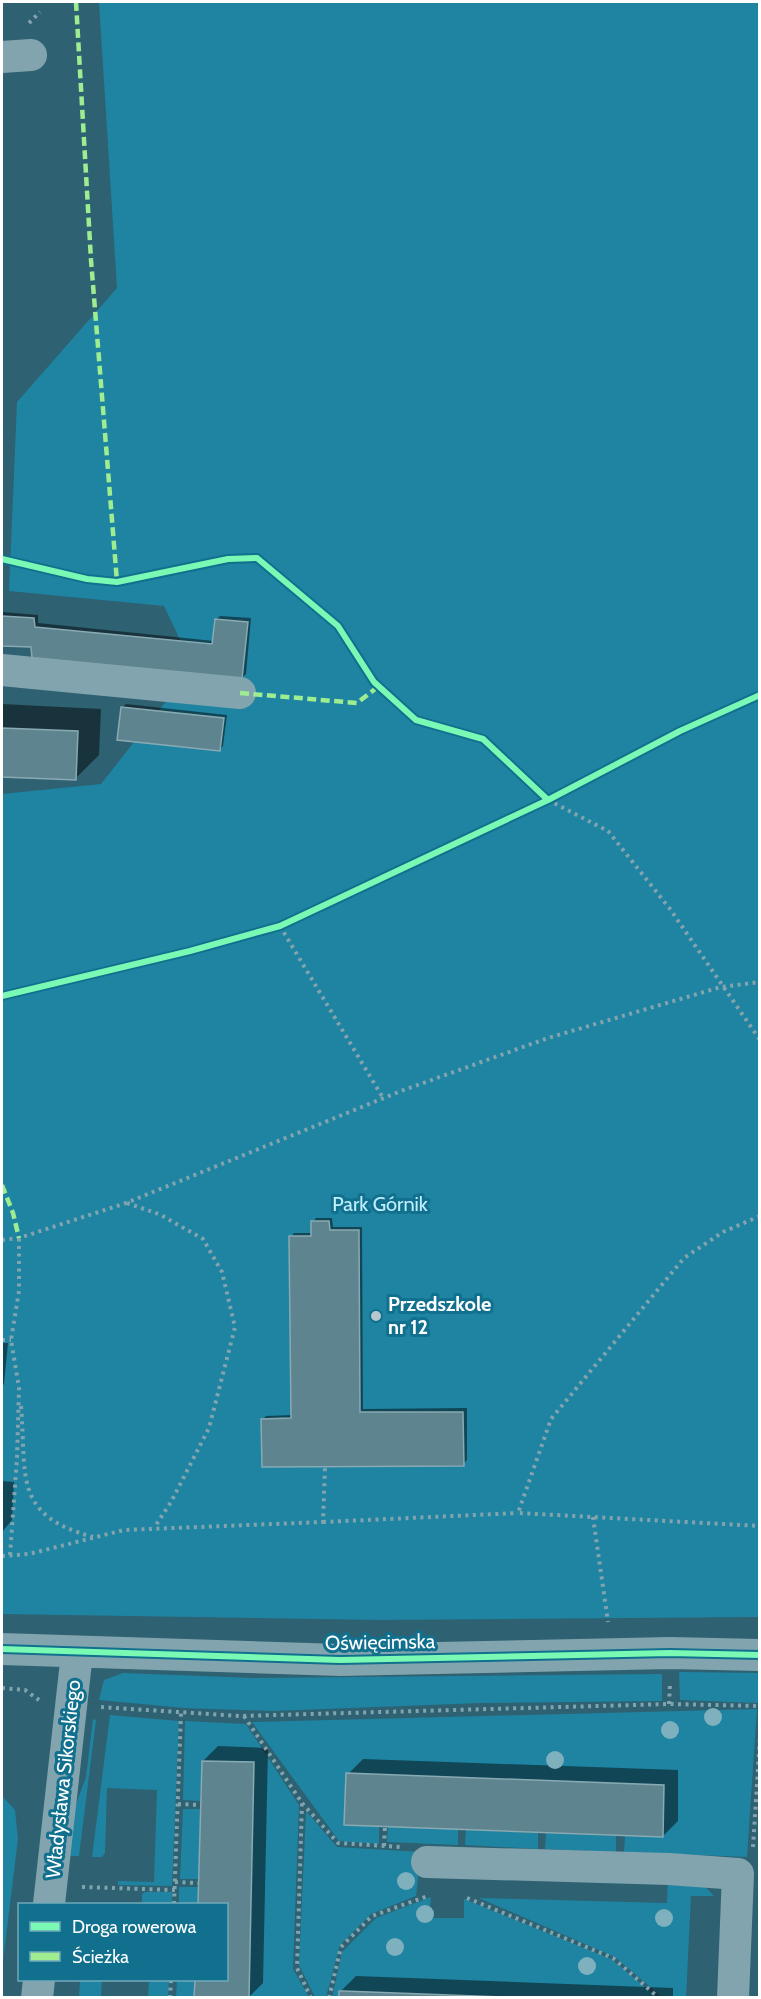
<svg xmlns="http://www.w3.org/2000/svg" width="761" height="1999" viewBox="0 0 761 1999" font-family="Cabin,sans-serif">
  <rect width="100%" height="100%" fill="#2e6171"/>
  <path fill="#1e84a2" d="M99,2h660v1615l-380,3 -377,-6v-820l99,-10 92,-117 -29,-61 -155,-15 8,-189 100,-114z
    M679,1672l80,1v30l-79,-3z
    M123,1673l131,5 408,-4v27l-181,2 -208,8 -89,-3 -85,-8 5,-20z
    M757,1709l-10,148 -123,-5 1,-16 38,1v-52l-316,-12 32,53v18l-40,-3 -87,-119z
    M110,1715l69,6 -7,165 -54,-1v-4l36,1 3,-92 -50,-2 -2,65 -3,4h-10z
    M93,1719l3,1 -17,136h-10l1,-36 16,-43z
    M185,1721l61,3 53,81 -6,164 16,28h-60l5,-235 -52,-1 -2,40 -17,-1z
    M2,1796l13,14 3,29 -16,130z
    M183,1809h18l-2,70h-19z
    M306,1811l31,36 84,5 -5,44 -45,18 -31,31 -14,52h-11l-16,-32z
    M388,1826l70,3v16l-71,-3z
    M466,1830l72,3v16l-73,-4z
    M546,1833l70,3v16l-71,-3z
    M668,1876l35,8 11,12h-23l-5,102 -24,-1 -47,-40 -136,-59 188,5z
    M179,1887h19v17h-19z
    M145,1892h27v12h-30v-10z
    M431,1897l-2,21h35v-19l147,60 46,38h-125l-192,-6 -1,6 -7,1 10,-46 34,-34z
    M80,1980h22l-1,17h-22z
    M149,1980h20l-1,17h-20z
    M177,1980h18l-1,17 -18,1z"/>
  <path fill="#0007" d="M2,612l36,3v8l176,18 2,-21 4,-4 31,2 -5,56 -4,4 -209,-32 -31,-2z
    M2,704l99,5 -2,46 -23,23 -74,-3z
    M126,704l101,11 -4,31 -3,3 -98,-41z
    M316,1218h16l1,9h29l1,182 104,-1v52l-4,4 -200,-45 3,-3 26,-1 -1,-178 3,-4h19v-11z
    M2,1343h6l-4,41 -2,2z
    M2,1481l12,1 -2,38 -10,12z
    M218,1746l50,2 -5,235 -15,15 -52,-2 1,-16h29v-76h-27l4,-143z
    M363,1759l315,11v51l-15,15 -315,-62z
    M356,1976l317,12v10h-333l1,-7z"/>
  <path fill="#5e848f" stroke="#89aab3" stroke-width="1.5" d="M2,616l32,2 1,9 177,17 3,-25 33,3 -6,57 -210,-21 -1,-11 -29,-1z
    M121,707l103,11 -4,33 -103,-11z
    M2,728l76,3 -2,49 -74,-3z
    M311,1221h18l1,9h29l1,182h103l1,54 -202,1 -1,-48 30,-1 -2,-182h22z
    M202,1761l52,1 -5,236h-55l1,-18h31v-76h-28z
    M346,1773l318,12 -1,52 -319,-12z
    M339,1991h4l189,7h-193z"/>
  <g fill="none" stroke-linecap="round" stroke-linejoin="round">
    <path stroke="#82a4ae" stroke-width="4" stroke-dasharray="3 4.5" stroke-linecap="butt" d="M29,23l11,-11
      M548,800l60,31 62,78 90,131
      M280,926l103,172
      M127,1203l34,12 42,24 19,33 13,55 -26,101 -38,74 -17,26
      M760,1216l-37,16 -39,26 -133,161 -33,94 242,13
      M2,1240l17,-2 107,-35 275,-112 147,-53 173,-51 39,-5
      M2,1340h9
      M21,1406c6,70 -9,109 72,131
      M593,1517l15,105
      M323,1522l195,-9
      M10,1555l7,-97 2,-70 -8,-48 8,-49v-53
      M2,1556l27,-2 95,-24 199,-8 2,-55
      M2,1688l23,2 14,10
      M669,1704l1,-20
      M101,1707l138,9 430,-12 91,2
      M244,1716l58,87 -5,165 14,30
      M302,1803l36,40 63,4
      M178,1804l22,1
      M384,1846l1,-20
      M753,1847l7,-110
      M175,1882l23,1
      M82,1887l93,3
      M467,1898l146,60 46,40
      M174,1904l7,-191
      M170,1998l1,-18
      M329,1998l12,-51 31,-31 56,-20"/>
    <path stroke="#82a4ae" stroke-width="32" d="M2,57l29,-2
      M2,670l238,23
      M2,1649l338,11 330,-7 90,2
      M427,1862l242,7 69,5 -5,124
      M49,1904l28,-251
      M37,1998l2,-18"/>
    <path stroke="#9fed91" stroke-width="4.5" stroke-dasharray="9 4.5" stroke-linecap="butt" d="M76,2l15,258 26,322
      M240,693l117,10 22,-17
      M2,1185l11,28 6,25"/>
    <g stroke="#11708e" stroke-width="10">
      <path id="cycleway" d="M2,559l85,20 30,3 111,-23 29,-1 81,68 36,56 42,38 67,19 65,61
        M2,996l188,-45 90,-25 268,-126 132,-69 80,-36
        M2,1649l338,11 330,-7 90,2"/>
    </g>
    <use href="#cycleway" stroke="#7af9b4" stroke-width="6"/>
  </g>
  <g fill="#7eb0be">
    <circle cx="713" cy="1717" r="9"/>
    <circle cx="670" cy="1730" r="9"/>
    <circle cx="555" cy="1760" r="9"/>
    <circle cx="406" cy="1881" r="9"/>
    <circle cx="425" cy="1914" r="9"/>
    <circle cx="664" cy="1918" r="9"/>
    <circle cx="395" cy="1947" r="9"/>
    <circle cx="587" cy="1966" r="9"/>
  </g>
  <circle fill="#b6c8cd" stroke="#11708e" stroke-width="2" cx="376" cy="1316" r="6"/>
  <g text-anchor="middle" stroke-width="6" stroke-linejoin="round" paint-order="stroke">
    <g font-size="20" fill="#c0f0fd" stroke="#11708e">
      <text x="380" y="1211">Park Górnik</text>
    </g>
    <g font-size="20" font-weight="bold" fill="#fff" stroke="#11708e" text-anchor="start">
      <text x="388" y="1311">Przedszkole<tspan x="388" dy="23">nr 12</tspan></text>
    </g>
    <g font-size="20" fill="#fff" stroke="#11708e">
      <text transform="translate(380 1642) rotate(-1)" y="7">Oświęcimska</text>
      <text transform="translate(63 1779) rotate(-84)" y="7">Władysława Sikorskiego</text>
    </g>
  </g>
  <rect width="761" height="1999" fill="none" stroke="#ffffff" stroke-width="6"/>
  <rect x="18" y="1903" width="210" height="78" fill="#11708e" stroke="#70a9bb" stroke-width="1.5"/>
  <rect x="30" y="1922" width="30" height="9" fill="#7af9b4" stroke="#70a9bb" stroke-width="1.5"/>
  <text x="72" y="1933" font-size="18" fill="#ffffff">Droga rowerowa</text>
  <rect x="30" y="1952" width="30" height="9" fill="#9fed91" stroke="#70a9bb" stroke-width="1.5"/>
  <text x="72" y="1963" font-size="18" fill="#ffffff">Ścieżka</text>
</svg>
